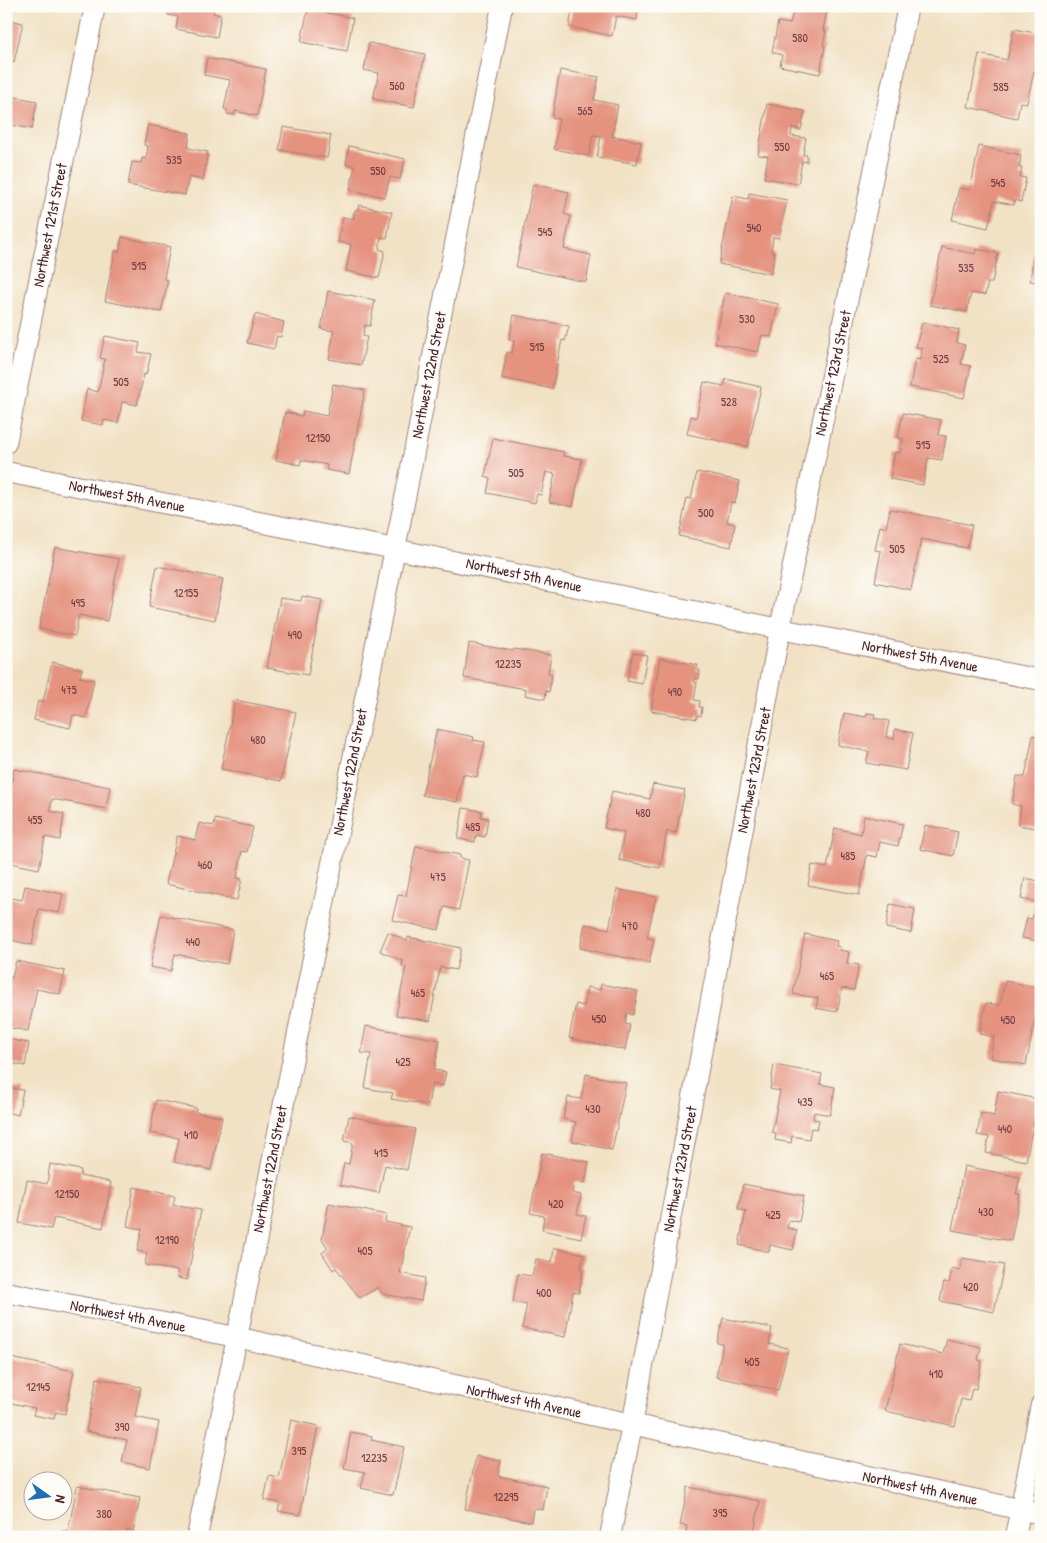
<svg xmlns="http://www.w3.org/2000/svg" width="1047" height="1543" viewBox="0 0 1047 1543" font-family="'Patrick Hand',sans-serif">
  <rect width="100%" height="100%" fill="#fdfcf7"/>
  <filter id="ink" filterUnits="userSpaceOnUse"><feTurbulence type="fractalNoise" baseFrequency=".02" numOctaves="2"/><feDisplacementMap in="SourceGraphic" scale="10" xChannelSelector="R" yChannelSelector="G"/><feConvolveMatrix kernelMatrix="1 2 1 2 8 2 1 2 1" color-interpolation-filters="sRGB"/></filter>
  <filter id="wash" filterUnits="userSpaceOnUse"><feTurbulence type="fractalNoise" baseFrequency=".0096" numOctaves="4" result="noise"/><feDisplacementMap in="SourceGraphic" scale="20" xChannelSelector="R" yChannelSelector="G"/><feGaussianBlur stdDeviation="1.12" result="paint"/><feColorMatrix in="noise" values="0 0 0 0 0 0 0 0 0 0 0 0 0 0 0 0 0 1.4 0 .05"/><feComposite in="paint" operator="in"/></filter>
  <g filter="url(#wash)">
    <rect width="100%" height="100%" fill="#f2e2c5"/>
    <g id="blocks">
      <path fill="#e5927f" d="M170,6h44l-1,7 8,2 -4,22 -41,-8 2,-12 -10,-2z
        M573,6h66l-2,14 -21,-4 -4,20 -43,-9z
        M801,6h27l-5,24 3,1 -3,15h2l-5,28 -40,-8 2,-11 -10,-3 6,-30 12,2 4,-15 6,1z
        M1022,6h19v5l-19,-4z
        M308,9l45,9 -6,33 -46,-9z
        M6,19l17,4 -9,39 -8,-1z
        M1014,29l27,5v38l-7,-1 -7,32 -7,-1 -3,16 -49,-11 11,-53 28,6z
        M369,43l56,11 -11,53 -41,-8 6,-26 -15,-3z
        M207,58l59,11 -9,47 -22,-5v4l-8,-1v-4l-3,-1 6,-29 -26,-5z
        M560,70l39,7 -5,23 24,5 -6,31 29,6 -4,22 -40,-7 4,-21 -8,-1 -4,21 -35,-7 5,-30 -7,-1z
        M11,96l26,5 -5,28 -26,-5z
        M767,104l38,7 -4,19 -9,-2 -1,8 15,2 -3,17h4v7l-5,-1 -4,23 -34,-6 4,-22 -10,-1z
        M148,125l42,8 -2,15 20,4 -5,28 -14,-3 -4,18 -57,-10 4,-23 9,1 1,-5 4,1 2,-13 -4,-1z
        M283,127l48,8 -4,23 -48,-8z
        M349,146l56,13 -5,20 -10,-2 -5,20 -35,-7 5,-24 -9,-2z
        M979,146l42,9 -2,13h3l-2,9 6,1 -5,24 -6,-2 -1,5 -20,-4 -6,27 -36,-8 7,-32 11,2z
        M533,184l36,8 -5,22 7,2 -7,33 27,6 -5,27 -70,-15z
        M749,193l38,7 -8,38 -6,-1 -2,15 4,1 -4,21 -52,-10 14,-68 15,3z
        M359,205l33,7 -5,26 -6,-1 -2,12 6,2 -6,27 -33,-7 5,-27 -13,-2 5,-25 10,2 2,-9h3z
        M122,237l48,10 -6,32 4,1 -7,32 -56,-11 10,-50 4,1z
        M942,247l33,7 1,-5 22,4 -6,30h-4l-3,12 -14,-2 -4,19 -37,-7z
        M1034,252l7,1v30l-11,-2z
        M328,291l47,9 -5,26 -5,-1 -2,11 4,1 -6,28 -32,-6 5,-28 -13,-2z
        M725,293l53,11 -7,33 -9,-2 -4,17 -43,-9z
        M255,314l29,8 -3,15 -4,-1 -3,13 -27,-6z
        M514,315l55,11 -4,15 -3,-1 -10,49 -50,-11 5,-26 5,1 2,-12 -5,-1z
        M922,322l37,8 -2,13 8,2 -4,19 10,2 -7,32 -54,-11 5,-28 5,1 2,-12 -6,-1z
        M105,336l35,7 -2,9 13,2 -5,21 -2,-1 -7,31 -15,-3 -4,21 -14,-3 -1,5 -22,-4 6,-32 11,3 7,-33 -5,-1z
        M726,379l35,8 -13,60 -61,-13 4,-18 5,2 8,-36 20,4z
        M333,384l32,6 -16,84 -23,-4 1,-5 -26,-5 -1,5 -24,-5 9,-48 17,4 1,-5 24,5z
        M903,413l38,7 -3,15 8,1 -4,24 -14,-2 -5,27 -33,-6 5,-27 5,1 3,-14 -5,-1z
        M493,438l71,14 -1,4 19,3 -9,48 -24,-5 6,-28 -9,-2 -5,23 -4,-1 -2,9 -48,-10 3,-15 -5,-2z
        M697,472l43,9 -5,22 -4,-1 -4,20 8,2 -4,23 -52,-11 8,-38 4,1z
        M890,509l82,16 -5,23 -46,-9 -10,51 -36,-8 6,-31 -6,-1 5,-24 6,2z
        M55,547l64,12 -12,62 -28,-6 -4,21 -36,-7z
        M157,566l66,13 -8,41 -66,-13z
        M302,596l20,4 -14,75 -41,-7 13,-70 21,3z
        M469,643l44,8 1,-2 37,6 -3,18 4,1 -3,18 -3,-1 -1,8 -20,-4 1,-6 -62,-11z
        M633,653l14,2 -5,29 -15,-3z
        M660,658l38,7 -2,5h4l-1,9 -4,-1 -1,4 3,1 -3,17 6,1 -1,6h3l-1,9 -4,-1v4l-46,-8z
        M52,662l30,7 -2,8 14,3 -8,38 -13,-3 -3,13 -36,-8 4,-19 5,1z
        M235,700l61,12 -15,69 -60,-12z
        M844,713l22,4 1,-4 8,1 -1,4 15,3 -3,16 8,2 1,-10 18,4 -7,37 -40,-7 3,-11 -31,-7z
        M437,729l37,8 -1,3 12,2 -8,35 -14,-3 -6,28 -35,-7z
        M1033,735l8,2v92l-23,-4 3,-19 -9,-2 5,-28 8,1z
        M14,769l96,18 -4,22 -54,-10 -2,12 14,3 -4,26 -15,-3 -6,32 -33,-7v-51z
        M653,784l32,6 -9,43 -9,-2 -7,37 -41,-8 5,-27 -20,-5 8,-37 38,8z
        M463,808l19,3 -1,6 7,1 -3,19 -9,-2 -1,7 -17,-3z
        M864,816l39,8 -5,22 -18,-4 -3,15 -10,-2 -8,40 -51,-10 4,-20 15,3 8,-40 26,6z
        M215,819l38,8 -6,25 -5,-1 -5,27 5,1 -5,21 -71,-16 11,-48 18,4 4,-17 15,3z
        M925,825l33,7 -5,24 -33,-7z
        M416,846l44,9v3l9,2 -10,50 -15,-3 -5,23 -47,-10 6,-25 8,1z
        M1040,877h1v65l-19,-4 5,-20 5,1 4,-17 -15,-3 4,-21 14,3z
        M25,886l38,8 -4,19 -20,-4 -7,36 -26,-6v-42l16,3z
        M617,889l39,8 -9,41 7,1 -5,24 -69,-15 5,-24 24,5z
        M890,904l25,5 -4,24 -25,-5z
        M161,915l72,15 -6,34 -52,-10 -4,17 -21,-4z
        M388,932l19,9 1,-4 53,11 -5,22 -16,-3 -10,54 -34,-6 10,-48 -4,-1 1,-5 -23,-10z
        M805,934l32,7 -1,5 4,1 -1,3 10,2 -2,11 12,2 -5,25 -12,-2 -5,24 -21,-4 2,-10 -25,-4z
        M16,961l49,10 -5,23 -23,-5 -9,42 -22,-4v-50l6,1z
        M1005,981l36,7 -15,77 -36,-7 4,-21 -15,-3 7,-31 14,2z
        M601,984l37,7 -5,24 -6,-2 -2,11 5,1 -5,25 -56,-12 7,-34 8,2 3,-19 13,3z
        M366,1026l74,14 -6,30 12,2 -3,14 -11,-2 -4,21 -37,-6 2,-6 -28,-5 6,-34 -10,-1z
        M6,1039l23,4 -4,23 -19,-4z
        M774,1065l48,9 -2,10 15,3 -5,28 -16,-3 -1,7 6,1 -2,9 -6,-1 -2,11 -17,-3 -1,7 -16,-3 1,-7 -4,-1 8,-41 -10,-2z
        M586,1074l40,9 -14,67 -40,-9 4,-19 -13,-3 5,-22 13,2z
        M6,1087l17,3 -5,25 -12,-3z
        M998,1091l40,8 -12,62 -40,-8 3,-16 -12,-2 4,-22 13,3z
        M156,1100l40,8 -1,4 27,5 -11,53 -37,-8 5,-24 -29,-5z
        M349,1116l66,13 -8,41 -22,-5 -6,28 -39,-8 4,-22 5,1 4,-21 -9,-2z
        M542,1153l47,9 -4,21 -11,-2 -2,12 9,2 -4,19 9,2 -5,22 -39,-8 2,-14 -14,-3z
        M50,1164l31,6 -1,6 31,6 -8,46 -49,-10 -3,11 -32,-6 8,-43 20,4z
        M964,1166l56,11 -4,17h4l-9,47 -59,-11z
        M743,1184l61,12 -5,26 -10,-2 -2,8 10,2 -4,20 -23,-5 -1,7 -30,-7 7,-34 -8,-2z
        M134,1187l41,9 -2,9 28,5 -14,70 -10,-2 1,-7 -33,-6 2,-12 -10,-2 5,-22 -15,-3z
        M329,1203l57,12 -1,7 25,5 -10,46 25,5 -4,23 -38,-7 -5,-7 -18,11 -24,-30 -3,2 -11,-17 6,-5 -6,-9z
        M554,1248l30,6 -3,14h2l-4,25 -6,-1 -8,45 -43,-9 5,-24 -14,-2 5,-28 14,2 4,-17 16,3z
        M962,1258l42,7 -10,47 -54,-11 4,-19 5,1 3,-15 8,2z
        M723,1318l49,10 -3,16 19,4 -10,42 -62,-13 7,-33 -6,-1z
        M947,1339l34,8 -3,13 4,1 -6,28 -4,-1 -3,13 -8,-2 -6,27 -70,-15 15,-67 43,10z
        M6,1357l68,14 -9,43 -9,-2 -2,7 -21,-4 2,-7 -29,-6z
        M97,1378l44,9 -6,30 24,5 -9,46 -28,-6 5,-22 -41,-9z
        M291,1420l27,6 -18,89 -22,-4 2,-8 -16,-3 5,-24 10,2z
        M351,1432l21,4 -1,4 33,7 -11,48 -32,-7 4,-16 -21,-4z
        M476,1456l25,5 -3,15 49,10 -4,24 -10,-2 -2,14 -66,-13z
        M77,1486l63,12 -7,34 -6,-2 -1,7h-65l1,-6 6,1z
        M688,1487l72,14 -7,36h-68l2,-11 -7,-1z
        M287,1532l18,4v1h-19z"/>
    </g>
  </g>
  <g filter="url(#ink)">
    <use href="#blocks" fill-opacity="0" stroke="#9e8078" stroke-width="1"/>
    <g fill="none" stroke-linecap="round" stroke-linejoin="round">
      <g stroke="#9e8078" stroke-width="22">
        <path id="street" d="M6,443l89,-437
          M6,472l389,77 385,80 261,51
          M6,1292l230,45 805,177
          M197,1537l198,-988 107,-543
          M610,1537l22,-112 148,-796 128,-623
          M1015,1537l26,-132"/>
      </g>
      <use href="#street" stroke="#fff" stroke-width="20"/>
    </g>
  </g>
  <g text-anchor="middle" stroke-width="5" stroke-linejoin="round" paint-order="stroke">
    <g font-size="12" fill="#713c40">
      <text x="800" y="42">580</text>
      <text x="397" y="90">560</text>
      <text x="1001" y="91">585</text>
      <text x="585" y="115">565</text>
      <text x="782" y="151">550</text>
      <text x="174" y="164">535</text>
      <text x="378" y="175">550</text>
      <text x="998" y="187">545</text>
      <text x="754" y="232">540</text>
      <text x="545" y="236">545</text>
      <text x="139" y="270">515</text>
      <text x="966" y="272">535</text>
      <text x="747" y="323">530</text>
      <text x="537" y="351">515</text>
      <text x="941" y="363">525</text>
      <text x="121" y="386">505</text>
      <text x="729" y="406">528</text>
      <text x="318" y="442">12150</text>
      <text x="923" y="449">515</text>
      <text x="516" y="477">505</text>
      <text x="706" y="517">500</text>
      <text x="897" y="553">505</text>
      <text x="186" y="597">12155</text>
      <text x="78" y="607">495</text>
      <text x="295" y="639">490</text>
      <text x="508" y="668">12235</text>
      <text x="69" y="694">475</text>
      <text x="675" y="696">490</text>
      <text x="258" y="744">480</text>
      <text x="643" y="817">480</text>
      <text x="35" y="824">455</text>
      <text x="473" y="831">485</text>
      <text x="848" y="860">485</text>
      <text x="205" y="869">460</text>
      <text x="438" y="881">475</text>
      <text x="630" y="930">470</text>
      <text x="193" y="946">440</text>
      <text x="827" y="980">465</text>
      <text x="418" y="997">465</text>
      <text x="599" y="1023">450</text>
      <text x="1008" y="1024">450</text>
      <text x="403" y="1066">425</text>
      <text x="805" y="1106">435</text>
      <text x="593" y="1113">430</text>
      <text x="1005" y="1133">440</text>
      <text x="191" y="1139">410</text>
      <text x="381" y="1157">415</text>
      <text x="67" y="1198">12150</text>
      <text x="556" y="1208">420</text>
      <text x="986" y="1216">430</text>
      <text x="773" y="1219">425</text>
      <text x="167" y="1244">12190</text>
      <text x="365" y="1255">405</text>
      <text x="971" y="1291">420</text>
      <text x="544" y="1297">400</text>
      <text x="752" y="1366">405</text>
      <text x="936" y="1378">410</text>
      <text x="38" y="1391">12145</text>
      <text x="122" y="1431">390</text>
      <text x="299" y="1455">395</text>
      <text x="374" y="1462">12235</text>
      <text x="506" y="1501">12295</text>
      <text x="720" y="1517">395</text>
      <text x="104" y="1518">380</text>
    </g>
    <g font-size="15" fill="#4a1f2b" stroke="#fdfcf7">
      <text transform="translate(50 225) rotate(-79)" y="5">Northwest 121st Street</text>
      <text transform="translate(833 373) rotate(-78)" y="5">Northwest 123rd Street</text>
      <text transform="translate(429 375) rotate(-79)" y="5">Northwest 122nd Street</text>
      <text transform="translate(127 496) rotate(11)" y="5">Northwest 5th Avenue</text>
      <text transform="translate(524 575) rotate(12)" y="5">Northwest 5th Avenue</text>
      <text transform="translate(920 656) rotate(11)" y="5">Northwest 5th Avenue</text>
      <text transform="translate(754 770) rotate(-79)" y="5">Northwest 123rd Street</text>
      <text transform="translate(350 772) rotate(-79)" y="5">Northwest 122nd Street</text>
      <text transform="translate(270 1169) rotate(-79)" y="5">Northwest 122nd Street</text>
      <text transform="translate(680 1169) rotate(-79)" y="5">Northwest 123rd Street</text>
      <text transform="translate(128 1316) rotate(11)" y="5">Northwest 4th Avenue</text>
      <text transform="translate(524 1401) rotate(12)" y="5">Northwest 4th Avenue</text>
      <text transform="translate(920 1488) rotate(12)" y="5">Northwest 4th Avenue</text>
    </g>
  </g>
  <rect width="1047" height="1543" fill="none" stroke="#fdfcf7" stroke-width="25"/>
  <g transform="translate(48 1496) rotate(104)"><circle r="24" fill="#fdfcf7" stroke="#b5a4a5"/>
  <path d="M0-4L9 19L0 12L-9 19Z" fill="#1f6fb2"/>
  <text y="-8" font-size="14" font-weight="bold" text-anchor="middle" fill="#4a1f2b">N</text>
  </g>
</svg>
